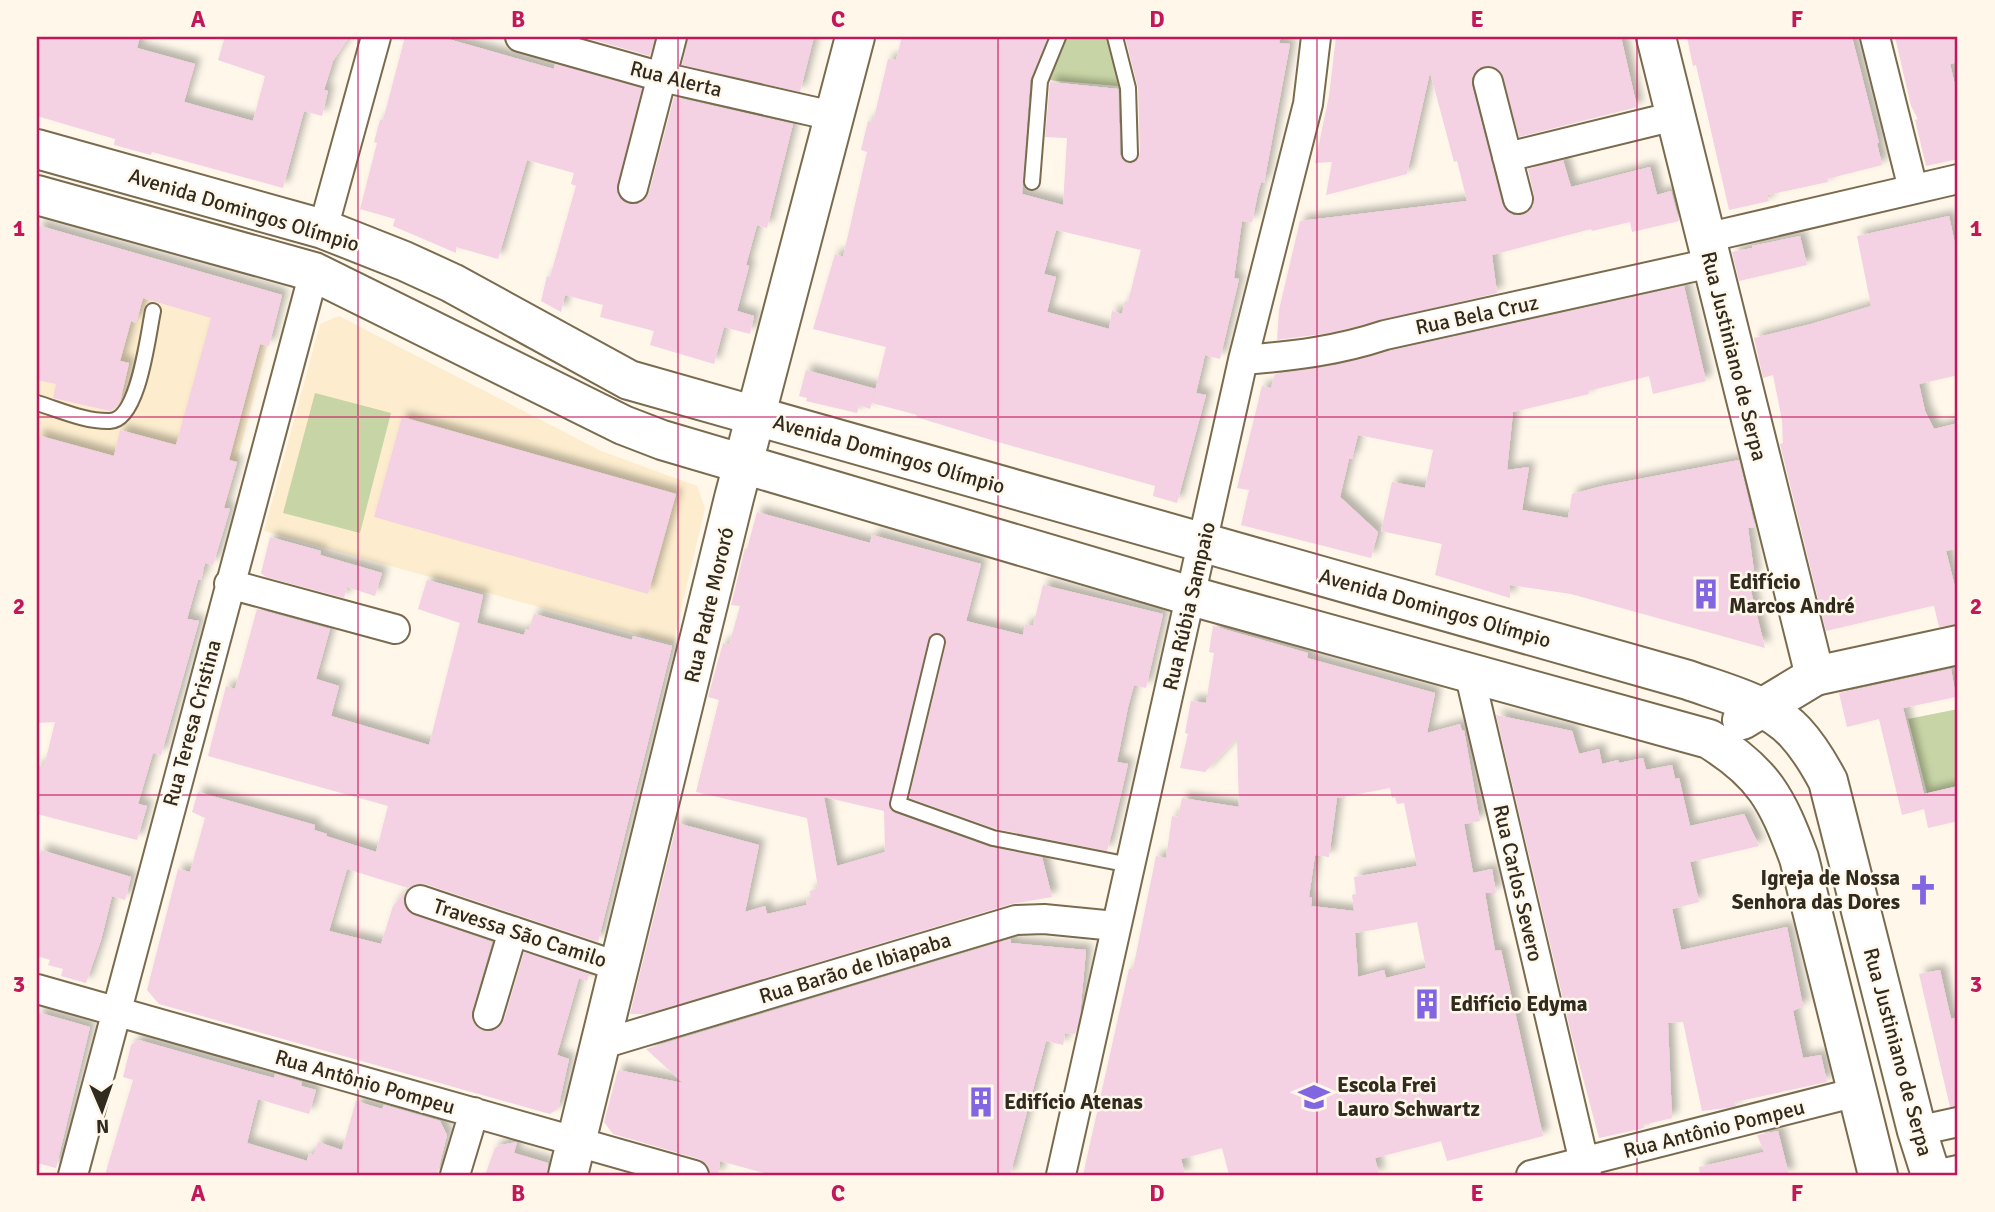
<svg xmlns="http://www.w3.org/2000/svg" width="1995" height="1212" viewBox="0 0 1995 1212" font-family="Signika,sans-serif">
  <defs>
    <filter id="shadow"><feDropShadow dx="6" dy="-6" stdDeviation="3.5" flood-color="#0004"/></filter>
  </defs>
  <rect width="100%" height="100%" fill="#fef7ea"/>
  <path fill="#fdedce" d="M37,226l243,70 -55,212 -188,-52z
    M339,316l262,135 96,35 8,22 -32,136 -409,-113 56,-207z"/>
  <path fill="#c7d4a5" d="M1064,37h44l10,49 -71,-6z
    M315,393l76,20 -31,120 -77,-20z
    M1958,709v77l-31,7 -19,-74z"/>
  <path fill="#f4d1e3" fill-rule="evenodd" filter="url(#shadow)" d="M37,37h103l-3,11 58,16 -11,38 69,19 12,-45 -47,-16 7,-23h124l-16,24 -9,29 4,1 -6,25 -18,-5 -21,77 -131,-36 -1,3 -37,-10 1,-6 -78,-23z
    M405,37h36l113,32 1,-5 87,24 -25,97v8l4,6 9,5h8l6,-4 5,-7 25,-96 119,27 -26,104 -10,-3 -11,40 3,1 -12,45 17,5 -4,18 -26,-7 -10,37 -64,-19 4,-14 -54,-14 3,-12 -38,-10 -4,17 -20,-11 6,-25 3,1 26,-91 -5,-2 3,-11 -47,-13 -29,99 -42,-12v6l-63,-27 2,-7 -35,-10 17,-66 -3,-1 6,-22h3z
    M590,37h65l-5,19 -60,-17z
    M688,37h126l-14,55 -118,-27z
    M902,37h146l-18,43 -8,114 41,11 4,-67 -22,-1 5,-55 68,7 2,66 5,7 6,2 7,-5 2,-5 -2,-66 -13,-51h156l-2,6 11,1 -26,139 -3,-1 -3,11 -6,29 -10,-1 -8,57 5,1 -19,80 -15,-4 -9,38 10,2 -29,108 -24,-7 2,-10 -157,-44 -82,-25 1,-2 -45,-12 14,-56 -73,-18 22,-75 8,3 24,-105 -6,-2 7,-29 5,1 15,-63 8,1zM1056,230l85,20 -13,52 -3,-1 -3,13 -10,-3 -3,18 -62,-17 9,-35 -12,-3z
    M1336,37h285l16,70 -118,30 -19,-66 -8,-5h-9l-7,5 -4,7v8l30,117 4,7 7,5h8l8,-4 5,-7v-8l-6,-27 35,-9 8,27 79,-20 7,28 14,-4 8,30 -47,11 -2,-10 -38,9 -1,-2 -99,26 5,38 -168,40 -52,7 2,-30 21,-89 167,-20 -10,-40 -3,1 -24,-90 -23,102 -81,21 6,-33 -17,1 14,-67z
    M1687,37h165l27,106h-2l5,22 -55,14 1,3 -61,13 2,6 -40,9 -33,-145 -3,1z
    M1895,37h60l3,25 -8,2 8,34v61l-32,7 -11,-46 3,-1 -7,-13z
    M1949,216l9,42v117l-39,9 6,27 9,18 24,-6v125l-12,3 12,48v25l-19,3 -5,-21h-2l-106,25 -46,-187 3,-1 -1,-23 -9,-45 -10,3 -9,-40 57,-14 60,-18 -14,-70z
    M37,225l245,70 -13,51 -9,-2 -31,116 8,2 -13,46 6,1 -17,56 -8,-2 -4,17h-3l-11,39 12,2 -38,134 -8,-2 -15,51 9,2 -10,34 -100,-26v-49l7,2 11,-45 -18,1v-288l77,21 6,-26 56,15 35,-127 -68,-20 -7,25 -5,-2 -11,40 9,2 -9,39 -6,7 -4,2 -57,-13 3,-14 -19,-4z
    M1800,236l7,29 -68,16 -7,-29 20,-4v-2z
    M1684,286l22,95 -53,13 -4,-18 -61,15 1,3 -76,18 -6,58 22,-3 -7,43 46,8 4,-24 30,-8 137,-26 16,67 -7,1 7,50 -7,1 17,69 -194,-54 -61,-9v13l-75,-23 7,-31 -61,-13 11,-49 33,6 8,-38 -75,-15 -6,24h-3l-9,38 38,35 -7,26 -130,-33 8,-35 -12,-2 25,-102 9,2 4,-14 61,-9 53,-14z
    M806,370l70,19 -6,20 -11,-4 -2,8 -51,-12 1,-3 -8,-2z
    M402,417l274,77 -28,100 -274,-77z
    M757,512l113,31 2,-8 109,29 -15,57 57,14 2,-11 8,2 10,-41 120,29 -17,74 -12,-3 -6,22 -11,55 11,2 -14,60 -7,27 -111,-22 -87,-31 37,-154 -3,-9 -9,-2 -6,7 -39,167 6,6 95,34 52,10 10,40 -41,7 -365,110h-16l47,-191 82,22 -14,67 20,-6 2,8 40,-9 -1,-5 5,-1 -1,-8 8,-3 -11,-70 -111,-26 23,-92 -11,-3 15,-54 6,2 11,-39 -9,-1 14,-57 2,1zM824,797l60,14 1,41 -48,14z
    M270,537l51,14 -1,4 62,18 -7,23 -28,-9 -3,11 -78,-21 -5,-4z
    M427,580l56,15 -6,28 47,12 2,-6h3l5,-15 98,26 1,-4 39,10 -74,296 -173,-58h-9l-8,4 -61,-19 -18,62 52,13 12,-38 13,-15 -2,13 4,7 6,4 78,27 -20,69v7l4,8 8,5h9l6,-4 5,-7 20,-68 65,22 -2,7 -8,-3 -22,77 12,4 -11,50 -8,5 -391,-110 -12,-14 31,-121 12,3 15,-54 -13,-6 6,-20 117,33 -1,5 13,4 -1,2 50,16 12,-46 -180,-50 18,-70 9,3 22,-80 73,20 -14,50 23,7 -8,30 98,29 31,-122 -42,-14z
    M1213,626l95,27 -1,5 128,35 -8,40 33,-9 2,7 2,-1 16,91 -16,3 9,49 19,-4 4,24h-11l10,58 6,-1 42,186 -96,25 -6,-20 -66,17 4,17h-150l-7,-27 -41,11 4,16h-102l46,-206h4l23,-113 10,2 6,-42 6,1 4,-19 57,9 -2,-69 -32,34 -25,-4 8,-34 -3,-1 6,-32 15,2 8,-50 -5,-1zM1390,788l2,10 3,-1 2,7 7,-1 13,63 -63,11 2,17 -4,1 2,16 -43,-5 1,-8 -3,-1 6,-42 14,2 8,-59zM1417,922l9,46 -40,10 -2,-8 -26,7 -3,-44z
    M1951,669l5,28 -53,11 21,86 34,-8v35l-30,7 -4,-19 -22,6 -23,-96 -32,8 -8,-34z
    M1496,715l76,16 7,23 20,-5 3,15 16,-4 1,3 24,-5 3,12 26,-5 3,14 4,-1 11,48 54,-12 15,32 -69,16 9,40 -27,7 9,41 106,-23 16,79 -10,5 10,47 18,-3 6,27 -92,20 1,4 -9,2 -25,3 -19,-89 -15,1 4,95 -29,7 1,3 -45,10 -27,-101z
    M41,850l90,27 -6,23 -13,-4 -11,44 -15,43 -25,-7 2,-7 -15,-4 2,-5 -13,-4v-90z
    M1011,939v4l75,7 -6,66 -5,18 -10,-1 -2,12 -17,-4 -36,134h-239l-51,-14 -2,14h-8l-4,-11 -7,-5 -86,-25 -9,-12 14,-52 65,13 -37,-34z
    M1940,970l11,49 7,-2v89l-8,1 -31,-133z
    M37,1012l53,15 -34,141 -19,-5z
    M139,1040l109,31 26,7 1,-4 14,4 13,4 -1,4 15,4 -7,24 -51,-15 -11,44 60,18 2,-8 5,2 4,-13 24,8 14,-49 26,8 2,-4 56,16 7,14 -10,40h-332l28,-95 -10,-3 8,-32z
    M1778,1131l11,44h-89l-1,-8 65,-15 -7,-17z
    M517,1142l-3,11 34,10 -1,12h-62l10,-27 5,-3z"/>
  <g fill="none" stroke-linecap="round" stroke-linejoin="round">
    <g stroke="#7a6b4f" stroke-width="18">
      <path id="lane" d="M1115,37l13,51 2,66
        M1032,182l8,-101 18,-44
        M37,403c23,7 49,19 73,18 29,-1 38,-87 43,-110
        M937,642l-39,162 95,34 137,27"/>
    </g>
    <g stroke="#7a6b4f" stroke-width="32">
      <path id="street" d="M520,37l142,40 171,39
        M1875,37l38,152
        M1488,82l30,117
        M1507,157l168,-41
        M633,188l39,-151
        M323,229l53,-192
        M1705,238l253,-59
        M1243,360c50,-4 94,-9 142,-25l326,-72
        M229,584l166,45
        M1469,672l118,503
        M420,900l200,67
        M37,989l657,186
        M488,1015l25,-84
        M599,1045l417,-125 28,-1 71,7
        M1917,1131l41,-9
        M73,1175l241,-903
        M455,1175l19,-63
        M1061,1175l182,-815 65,-256 8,-67
        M1531,1175l326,-83
        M1935,1175l23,-5"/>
    </g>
    <g stroke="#7a6b4f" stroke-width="42">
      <path id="secondary" d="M1656,37l159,639 143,-31
        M568,1175l166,-677 121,-461"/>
    </g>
    <g stroke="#7a6b4f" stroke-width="42">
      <path id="primary" d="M37,149l286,80 81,32 48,22 177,97 1059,300c36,13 80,23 107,52 13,14 24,32 33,49l89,350 14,44
        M37,195l277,77 309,153 39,15 529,156 518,143c55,34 68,60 90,119l79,317
        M1742,720l73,-44"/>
    </g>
    <use href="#lane" stroke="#fff" stroke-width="14"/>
    <use href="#street" stroke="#fff" stroke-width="28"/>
    <use href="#secondary" stroke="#fff" stroke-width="38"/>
    <use href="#primary" stroke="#fff" stroke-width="38"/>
  </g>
  <path fill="none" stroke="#c2185b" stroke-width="2" stroke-opacity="0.55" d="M358,37v1138M678,37v1138M998,37v1138M1317,37v1138M1637,37v1138M37,417h1921M37,795h1921"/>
  <defs>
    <g id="building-bare" transform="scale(2.415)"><path d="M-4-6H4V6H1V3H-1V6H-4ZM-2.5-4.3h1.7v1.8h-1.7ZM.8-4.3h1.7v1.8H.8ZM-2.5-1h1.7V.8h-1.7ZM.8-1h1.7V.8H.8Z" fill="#8265e0" stroke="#fef7ea" stroke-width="2.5" paint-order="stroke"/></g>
    <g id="church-bare" transform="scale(2.415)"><path d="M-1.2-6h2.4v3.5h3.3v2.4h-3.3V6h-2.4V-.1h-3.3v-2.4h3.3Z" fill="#8265e0" stroke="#fef7ea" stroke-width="2.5" paint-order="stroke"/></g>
    <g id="school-bare" transform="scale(2.415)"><path d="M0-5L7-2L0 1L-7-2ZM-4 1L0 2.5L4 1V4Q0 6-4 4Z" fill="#8265e0" stroke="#fef7ea" stroke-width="2.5" paint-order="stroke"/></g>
  </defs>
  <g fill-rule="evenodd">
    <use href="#building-bare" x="1706" y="594"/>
    <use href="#church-bare" x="1923" y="890"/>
    <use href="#building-bare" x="1427" y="1004"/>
    <use href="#school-bare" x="1314" y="1097"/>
    <use href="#building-bare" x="981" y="1102"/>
  </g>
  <g text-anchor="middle" stroke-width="5" stroke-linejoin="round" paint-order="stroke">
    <g font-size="21" fill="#312a1e" stroke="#fef7ea">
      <text transform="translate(676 79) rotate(14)" y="7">Rua Alerta</text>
      <text transform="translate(244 210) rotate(17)" y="7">Avenida Domingos Olímpio</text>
      <text transform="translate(1477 315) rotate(-12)" y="7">Rua Bela Cruz</text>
      <text transform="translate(1734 356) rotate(76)" y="7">Rua Justiniano de Serpa</text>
      <text transform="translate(889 454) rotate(16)" y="7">Avenida Domingos Olímpio</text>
      <text transform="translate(709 605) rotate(-77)" y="7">Rua Padre Mororó</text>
      <text transform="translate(1189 606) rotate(-77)" y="7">Rua Rúbia Sampaio</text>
      <text transform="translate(1435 608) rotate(16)" y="7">Avenida Domingos Olímpio</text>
      <text transform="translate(192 723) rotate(-75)" y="7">Rua Teresa Cristina</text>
      <text transform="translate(1518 883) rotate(77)" y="7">Rua Carlos Severo</text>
      <text transform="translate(520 933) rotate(18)" y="7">Travessa São Camilo</text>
      <text transform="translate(855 968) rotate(-17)" y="7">Rua Barão de Ibiapaba</text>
      <text transform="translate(1898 1052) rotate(75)" y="7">Rua Justiniano de Serpa</text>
      <text transform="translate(365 1082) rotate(16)" y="7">Rua Antônio Pompeu</text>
      <text transform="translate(1714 1129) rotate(-14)" y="7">Rua Antônio Pompeu</text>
    </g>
    <g font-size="21" font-weight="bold" fill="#312a1e" stroke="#fef7ea" text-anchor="start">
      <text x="1729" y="589">Edifício<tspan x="1729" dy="24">Marcos André</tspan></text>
      <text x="1900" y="885" text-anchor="end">Igreja de Nossa<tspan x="1900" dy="24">Senhora das Dores</tspan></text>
      <text x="1450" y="1011">Edifício Edyma</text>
      <text x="1337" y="1092">Escola Frei<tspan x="1337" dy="24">Lauro Schwartz</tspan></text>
      <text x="1004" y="1109">Edifício Atenas</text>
    </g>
  </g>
  <rect width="1995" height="1212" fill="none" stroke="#fef7ea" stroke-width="77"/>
  <g transform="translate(102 1110) rotate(178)" stroke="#fef7ea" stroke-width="5" paint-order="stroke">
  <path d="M0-5L12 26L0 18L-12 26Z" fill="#312a1e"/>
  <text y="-10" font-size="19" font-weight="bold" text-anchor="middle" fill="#312a1e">N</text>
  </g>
  <rect x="38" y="38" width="1918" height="1136" fill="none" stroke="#c2185b" stroke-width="2.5"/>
  <g font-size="23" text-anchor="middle" font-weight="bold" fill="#c2185b">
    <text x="198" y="27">A</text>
    <text x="518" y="27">B</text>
    <text x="838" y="27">C</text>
    <text x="1157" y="27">D</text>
    <text x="1477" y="27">E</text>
    <text x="1797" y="27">F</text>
    <text x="19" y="236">1</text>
    <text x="1976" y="236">1</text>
    <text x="19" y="614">2</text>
    <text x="1976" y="614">2</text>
    <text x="19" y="992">3</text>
    <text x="1976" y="992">3</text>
    <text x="198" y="1201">A</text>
    <text x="518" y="1201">B</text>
    <text x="838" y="1201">C</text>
    <text x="1157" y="1201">D</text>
    <text x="1477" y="1201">E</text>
    <text x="1797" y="1201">F</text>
  </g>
</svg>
